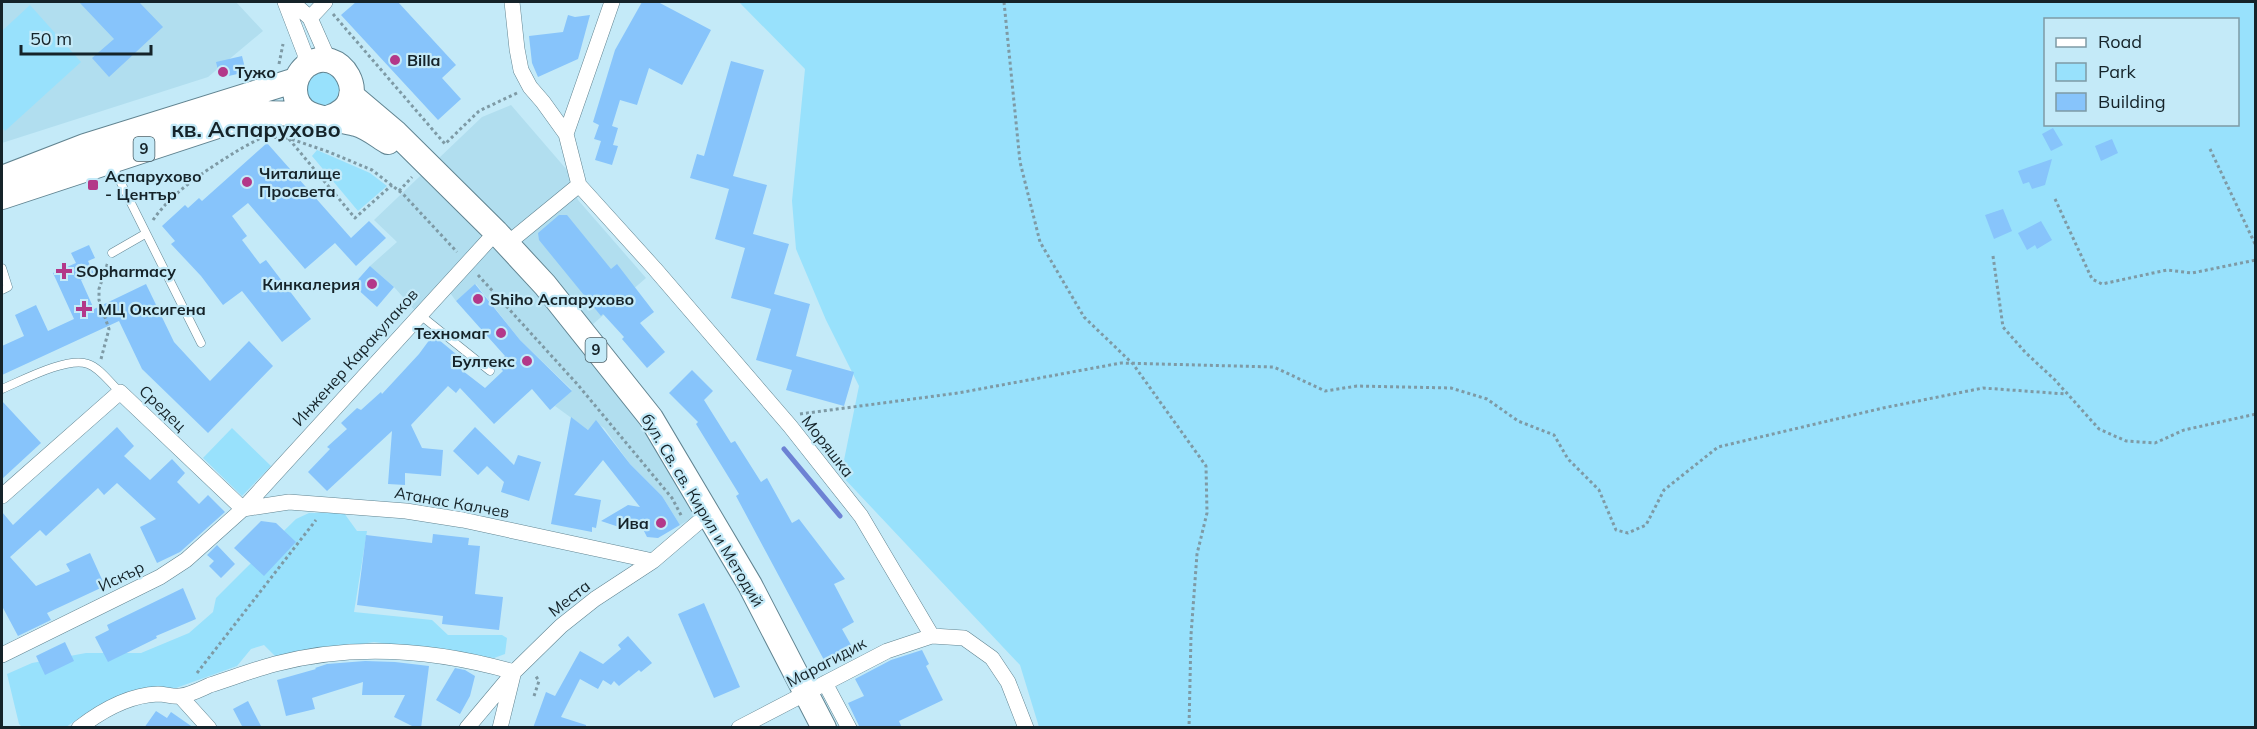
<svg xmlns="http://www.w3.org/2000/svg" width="2257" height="729" viewBox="0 0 2257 729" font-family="Mulish,sans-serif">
  <rect width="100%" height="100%" fill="#c4eaf8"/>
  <path fill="#b1deef" d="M2,2h234l27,29 -55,46 -206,66z
    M511,105l56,65 11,30 68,78 -69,60 70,86 53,89 -20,12 -18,-29 -32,-32 -26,-36 -9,-6 -7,8 -33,-24 17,-16 -52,-50 -44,-56 -20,17 -11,-15 -27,28 -24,-27 -24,-21 27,-24 -23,-22 108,-103z"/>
  <path fill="#98e1fc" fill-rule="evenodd" d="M739,2h1516v725h-1216l-19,-62 -179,-190 18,-89 -33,-66 -30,-71 -4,-48 13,-132zM2046,20h192v104h-192z
    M30,5l51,57 -76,69 -3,-4v-96z
    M307 89a16 16 0 1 1 32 0a16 16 0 1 1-32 0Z
    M317,150l53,23 17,13 -29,25 -46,-55z
    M232,428l39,38 -29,30 -39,-38z
    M309,513h35l13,18h10l-13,81 78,8 16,15h54l5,3 -2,16 -11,4 -120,-16 -98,15 -12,-12 -13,4 -14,17 -61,22h-22l-32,8 -28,12 -28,19h-44l-3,-3 -12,-50 25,-11 54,-10h55l48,-20 24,-21 3,-14 28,-28 52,-51z"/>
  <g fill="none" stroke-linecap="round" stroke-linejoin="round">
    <path stroke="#6d82d4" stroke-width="5" d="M784,449l56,67"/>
  </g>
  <path fill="#87c4fb" d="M79,2h60l24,25 -54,50 -17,-19 22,-19z
    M356,2h42l58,63 -14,13 19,21 -23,21 -97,-105z
    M642,2h16l53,28 -29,55 -33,-17 -12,37 -17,-5 -8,26 6,2 -5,17 5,1 -6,19 -17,-5 6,-19 -7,-2 5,-14 -6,-3 22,-72z
    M568,15l7,2 15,-2 -12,44 -40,18 -6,-14 -3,-27 34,-4z
    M242,56l4,16 -26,6 -4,-16z
    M731,61l33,9 -31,106 34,9 -14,49 36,10 -15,50 36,10 -14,52 58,16 -10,34 -58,-16 6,-20 -36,-10 15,-51 -40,-11 14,-50 -30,-9 14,-50 -39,-11 7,-24 7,2z
    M2053,128l10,17 -12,6 -9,-17z
    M2112,139l6,14 -17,8 -6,-15z
    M267,143l84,95 18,-17 17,17 -30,28 -21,-23 -30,26 -57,-66 -16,13 15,20 -5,4 18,24 6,-4 45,59 -29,23 -40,-51 -19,14 -22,-29 -30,-32 4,-3 -13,-15 23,-21 3,3 11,-10 3,3z
    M2052,159l-7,26 -13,4 -3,-7 -6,2 -5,-13z
    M2003,209l9,22 -18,8 -9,-24z
    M559,215h8l44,54 6,-5 37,48 -14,11 25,29 -18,16 -25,-29 2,-2 -21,-23 -2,2 -62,-76 -1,-7z
    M2041,221l11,19 -15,9 -2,-4 -8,5 -9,-17z
    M89,245l6,13 -7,3 6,13 -13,6 13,29 52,-25 28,58 36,39 39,-40 24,25 -65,67 -66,-64 -23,-48 -117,54v-29l22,-10 -9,-21 21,-10 12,26 26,-12 -21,-46 23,-10 -5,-10z
    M370,266l24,21 -17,20 -24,-22z
    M475,284l45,56 52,51 -22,19 -18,-21 -38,35 -34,-36 -4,5 -8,-7 -37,39 11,23 21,2 -2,26 -36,-3v12l-17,-1 4,-53 -65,60 -19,-19 22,-23 -3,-2 20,-18 -6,-6 16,-15 4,2 20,-18 1,2 37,-40 14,-19 23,19 -6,7 35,27 18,-17 -7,-8 9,-7 -49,-55z
    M692,370l21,21 -9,9 27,43 4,-2 26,41 6,-4 25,45 7,-4 46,60 -11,5 20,38 -12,7 9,16 -27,15 -88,-164 3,-2 -43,-70 2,-2 -29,-29z
    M2,401l39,42 -39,36z
    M571,417l17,13 8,-10 34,44 32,32 18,29 -22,13 -11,-1 -7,-14 -15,6 -24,-8 27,-16 12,2 -37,-47 -29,35 27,5 -5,28 -4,-1v5l-41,-8z
    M117,427l17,19 -10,10 26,24 22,-21 13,14 -8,9 22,22 9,-9 17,17 -45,40 -23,11 -17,-36 16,-8 -39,-36 -13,12 -6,-7 -52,48 -6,-6 -30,27 26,29 34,-15 -4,-7 24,-11 15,33 -58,27 4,7 -33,16 -16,-30v-94l11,13z
    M475,427l39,38 4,-10 23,7 -12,39 -28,-9 3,-10 -17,-16 -9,9 -25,-24z
    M261,521l15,2 20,19 -32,34 -30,-28z
    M433,534l36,4 -1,7 12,1 -5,48 28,3 -4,33 -57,-6 1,-8 -86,-11 9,-70 66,8z
    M217,545l18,19 -14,14 -12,-12 5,-5 -7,-6z
    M183,588l13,31 -40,17 1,2 -49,24 -13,-25 14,-7 -2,-5z
    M704,603l36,84 -26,11 -36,-84z
    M628,636l24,27 -11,9 -2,-2 -20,16 -5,-5 -3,4 -8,-5 -5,9 -18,-10 -19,38 25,8v3h-53l13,-36 9,4 25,-45 23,13 18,-15 -3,-4z
    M65,642l9,19 -29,14 -9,-19z
    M922,650l7,14 -3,2 17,34 -44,21 3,7h-42l-12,-25 16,-7 -9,-17 36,-19z
    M365,661l30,1 34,4 -8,62h-5l-22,-11 11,-22h-43l1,-13 -51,16 3,11 -29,7 -9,-36 39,-11 -1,-1 12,-4z
    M455,668l10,2 10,6 -5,20 -10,18 -24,-14z
    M248,701l14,27h-19l-10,-19z
    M156,711l11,7 4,-6 23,16h-50z"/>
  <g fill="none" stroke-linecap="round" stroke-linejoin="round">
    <g stroke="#618491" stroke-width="9">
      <path id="lane" d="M112,165l89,178
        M112,253l33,-19
        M2,268l6,19 -6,3
        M419,314l71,57
        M2,389c19,-8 66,-33 86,-25 12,4 22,19 32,28"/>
    </g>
    <g stroke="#618491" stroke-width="16">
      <path id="street" d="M285,2l20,52v13
        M292,2l18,16 19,43
        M512,2l5,47 4,21 9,17 13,15 23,32
        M612,2l-46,132 13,51 76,84 135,157 71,90 71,120 32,2 28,20 16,24 18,46
        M310,18l15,-16
        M507,244l72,-59
        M2,496l118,-104 123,117
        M243,509l46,-7 117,9 57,9 190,41
        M2,655l158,-78 26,-17 57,-51 253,-277
        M825,683l24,45
        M180,696l29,32
        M79,728c22,-17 50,-33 79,-34 7,0 15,3 22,2 10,-1 21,-7 30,-11 22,-7 43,-15 65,-21 79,-21 162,-14 239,8
        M467,728l47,-56 47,-46 34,-27 58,-38 55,-47
        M500,728l13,-53
        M739,728l148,-77 45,-15"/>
    </g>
    <g stroke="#618491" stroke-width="26">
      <path id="primary" d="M351,95l45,38 100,99 49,53 106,133 99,167 74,143
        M330,117c46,-15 10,-77 -24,-51 -7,6 -11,15 -11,24 1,33 39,27 61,34 11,3 22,12 32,18
        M2,178l83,-32 211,-66
        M2,197l255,-84 51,1"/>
    </g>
    <path stroke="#7e9aa5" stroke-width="3" stroke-dasharray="3 3" stroke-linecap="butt" d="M1004,2l16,160 20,80 44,75 49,47 73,102 1,47 -10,41 -6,81 -2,93
      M333,14l112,130 34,-33 38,-18
      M279,64l4,-20
      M262,137l26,1 41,14 43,18 31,24 54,58
      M289,139l66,79 37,-33
      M2210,149l46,97
      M399,191l13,-14
      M2055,199l37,80 10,5 65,-14 25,3 64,-13
      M153,220c20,-29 55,-51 84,-69 8,-5 17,-9 25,-14
      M1993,256l10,71 22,25 30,28 44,49 27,12 29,2 29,-13 72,-16
      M478,275l100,110 94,113 10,19
      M101,359l8,-30 -10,-29v-11l9,-27
      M800,414l158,-21 163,-30 153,4 51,24 32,-5 94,2 36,11 31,22 36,14 14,24 31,31 17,40 12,3 18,-8 18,-35 54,-43 165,-39 100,-20 83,6
      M197,673l119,-153
      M534,696l5,-15 -4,-6"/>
    <use href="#lane" stroke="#fff" stroke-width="8"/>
    <use href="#street" stroke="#fff" stroke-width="15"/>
    <use href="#primary" stroke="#fff" stroke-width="24"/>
  </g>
  <g fill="#b33889" stroke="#c4eaf8" stroke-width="2">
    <circle cx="395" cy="60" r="6"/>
    <circle cx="223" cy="72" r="6"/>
    <circle cx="247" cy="182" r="6"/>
    <rect x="87" y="179" width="12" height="12" rx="3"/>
    <path d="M61 262h6v6h6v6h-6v6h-6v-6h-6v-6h6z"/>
    <circle cx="372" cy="284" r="6"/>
    <circle cx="478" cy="299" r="6"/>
    <path d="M81 300h6v6h6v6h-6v6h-6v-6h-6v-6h6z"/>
    <circle cx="501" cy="333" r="6"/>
    <circle cx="527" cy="361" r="6"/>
    <circle cx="661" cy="523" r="6"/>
  </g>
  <g text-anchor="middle" stroke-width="4.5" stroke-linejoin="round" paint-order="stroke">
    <g fill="#c4eaf8" stroke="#4a5f67" stroke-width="1.5">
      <rect x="133.5" y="137" width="21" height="24" rx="4.5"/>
      <rect x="585.5" y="338" width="21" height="24" rx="4.5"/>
    </g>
    <g font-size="15" font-weight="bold" fill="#152329">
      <text x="144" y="154">9</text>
      <text x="596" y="355">9</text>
    </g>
    <g font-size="16" font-weight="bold" fill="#152329" stroke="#c4eaf8" text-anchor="start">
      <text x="407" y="66">Billa</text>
      <text x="235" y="78">Тужо</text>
      <text x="259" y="179">Читалище<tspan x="259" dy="18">Просвета</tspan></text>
      <text x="105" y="182">Аспарухово<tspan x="105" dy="18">- Център</tspan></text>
      <text x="76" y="277">SOpharmacy</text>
      <text x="360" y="290" text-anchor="end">Кинкалерия</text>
      <text x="490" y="305">Shiho Аспарухово</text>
      <text x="98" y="315">МЦ Оксигена</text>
      <text x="489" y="339" text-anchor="end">Техномаг</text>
      <text x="515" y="367" text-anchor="end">Бултекс</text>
      <text x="649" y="529" text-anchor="end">Ива</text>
    </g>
    <g font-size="16" fill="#152329" stroke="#c4eaf8">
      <text transform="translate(355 357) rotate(-48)" y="6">Инженер Каракулаков</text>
      <text transform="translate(163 408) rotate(44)" y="6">Средец</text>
      <text transform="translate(828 446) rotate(52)" y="6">Моряшка</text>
      <text transform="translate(452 502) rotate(10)" y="6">Атанас Калчев</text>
      <text transform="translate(703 510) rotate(59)" y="6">бул. Св. св. Кирил и Методий</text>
      <text transform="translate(121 576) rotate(-26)" y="6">Искър</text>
      <text transform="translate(569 598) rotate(-38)" y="6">Места</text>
      <text transform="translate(826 662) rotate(-28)" y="6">Марагидик</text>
    </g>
    <g font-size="22" font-weight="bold" fill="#152329" stroke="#c4eaf8">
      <text x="256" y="137">кв. Аспарухово</text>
    </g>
  </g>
  <rect width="2257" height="729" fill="none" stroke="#152329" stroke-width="6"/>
  <rect x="2044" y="18" width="195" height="108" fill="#c4eaf8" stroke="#7e9aa5" stroke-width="1.5"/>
  <rect x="2056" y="38" width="30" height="9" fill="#ffffff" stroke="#7e9aa5" stroke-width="1.5"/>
  <text x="2098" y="48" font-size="18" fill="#152329">Road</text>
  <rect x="2056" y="63" width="30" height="18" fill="#98e1fc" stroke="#7e9aa5" stroke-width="1.5"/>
  <text x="2098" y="78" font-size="18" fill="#152329">Park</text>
  <rect x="2056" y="93" width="30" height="18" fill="#87c4fb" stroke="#7e9aa5" stroke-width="1.5"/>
  <text x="2098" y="108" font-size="18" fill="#152329">Building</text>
  <path d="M21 45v9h130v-9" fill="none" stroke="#152329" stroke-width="3"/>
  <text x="30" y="45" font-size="18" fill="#152329" stroke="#c4eaf8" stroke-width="4.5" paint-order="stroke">50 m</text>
</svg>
